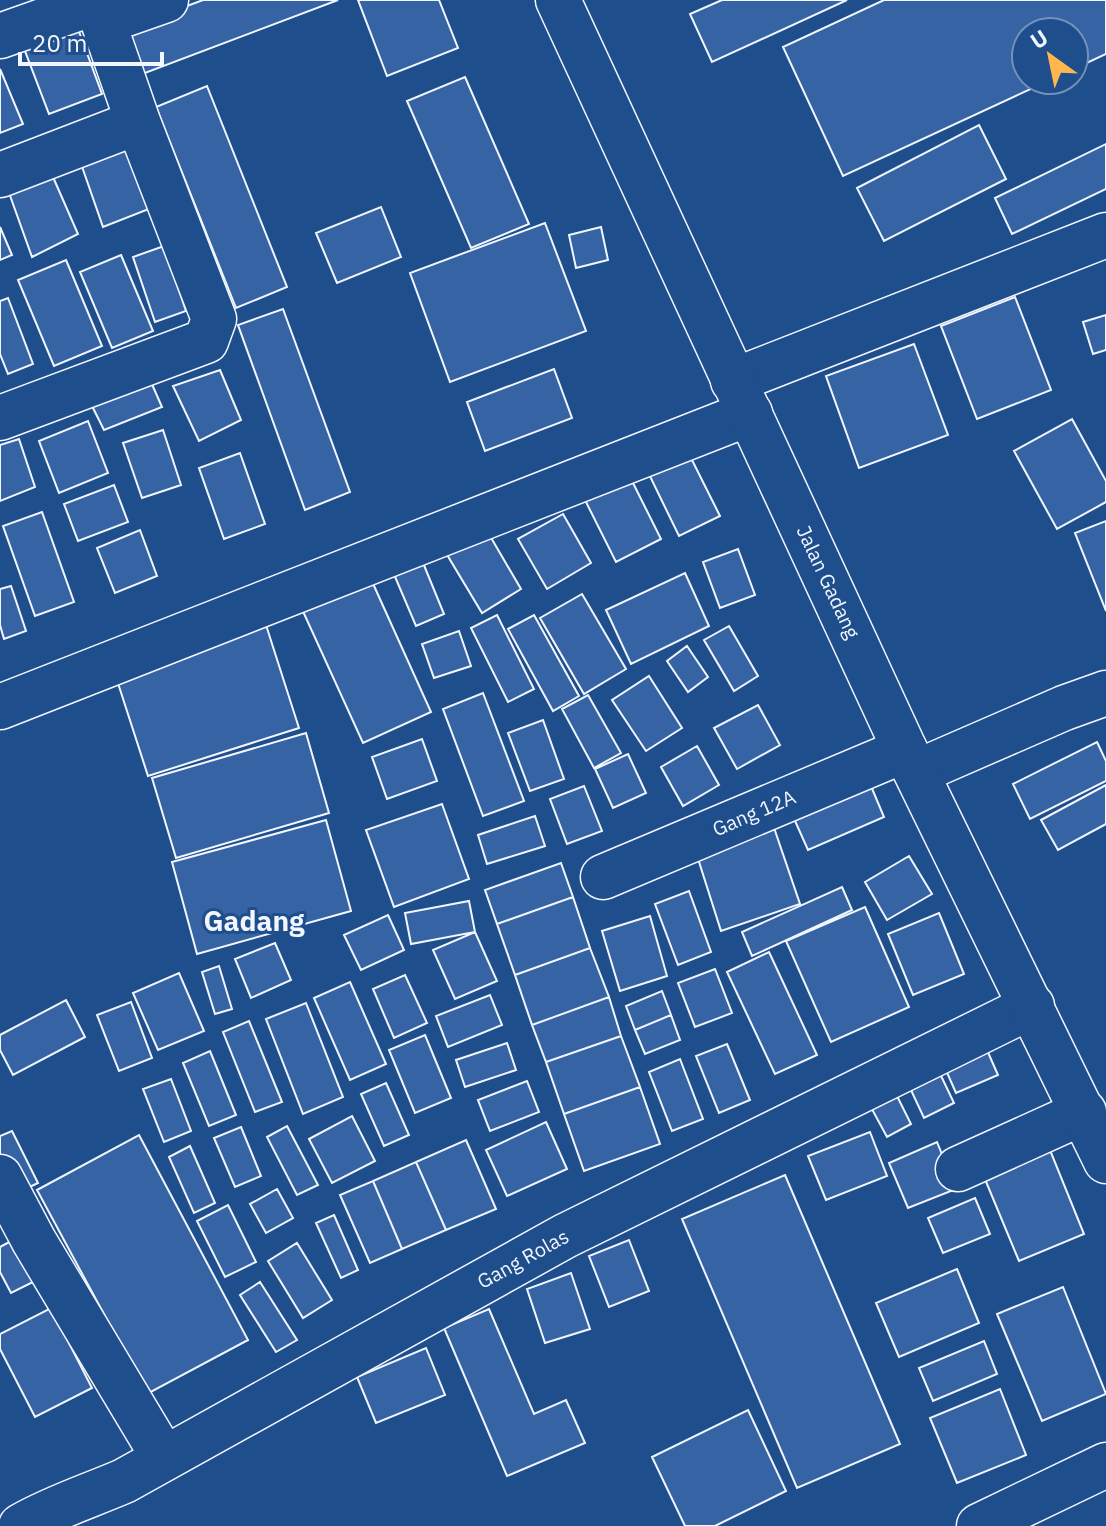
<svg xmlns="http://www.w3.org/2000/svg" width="1106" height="1526" viewBox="0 0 1106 1526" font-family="'IBM Plex Sans',sans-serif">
  <rect width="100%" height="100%" fill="#1f4e8c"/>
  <path fill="#3563a3" stroke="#f2f6ff" stroke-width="2" d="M203,0h135l-201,76 -17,-45z
    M358,0h81l19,48 -71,28z
    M722,0h125l-135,62 -22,-48z
    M884,0h222v54l-32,15v-37h-48v48h24l-207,96 -60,-129z
    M74,18l28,76 -53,20 -29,-76z
    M0,69l23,55 -23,9z
    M465,77l64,147 -58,24 -64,-147z
    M207,86l80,201 -51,21 -80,-201z
    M979,125l27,54 -122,62 -27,-53z
    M126,143l28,64 -51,20 -24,-69z
    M1106,144v45l-94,45 -17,-36z
    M53,177l25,57 -46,23 -24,-67z
    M381,207l20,50 -64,26 -21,-50z
    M545,223l41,108 -136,51 -40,-109z
    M0,227l12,28 -12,5z
    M601,227l7,33 -32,8 -7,-33z
    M164,246l22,65 -31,11 -22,-65z
    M121,255l32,76 -41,17 -32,-76z
    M66,260l36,86 -48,20 -36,-86z
    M1015,297l36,93 -74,29 -36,-93z
    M8,298l25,66 -25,10 -8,-20v-53z
    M283,309l67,183 -45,18 -67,-185z
    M1106,315v35l-13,4 -10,-32z
    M914,344l34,91 -89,33 -33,-92z
    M554,369l18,49 -87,33 -18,-49z
    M220,370l21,50 -42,21 -26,-55z
    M151,382l11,25 -58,23 -13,-26z
    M1072,419l34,62v21l-49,27 -43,-78z
    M88,421l20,52 -49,20 -20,-52z
    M163,430l18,55 -39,13 -19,-55z
    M19,439l16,48 -35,14v-56z
    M685,446l35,70 -41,20 -34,-70z
    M240,453l25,71 -41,15 -25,-71z
    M627,471l34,68 -45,23 -34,-68z
    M114,485l14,37 -50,19 -14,-37z
    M42,512l32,90 -39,14 -32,-90z
    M563,514l28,49 -44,26 -29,-50z
    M1106,521v90l-31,-78z
    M486,529l35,60 -39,24 -36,-60z
    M140,530l17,46 -42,17 -18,-45z
    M738,549l17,46 -35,13 -17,-46z
    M419,553l25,61 -28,12 -26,-61z
    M685,573l24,53 -78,38 -25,-54z
    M370,577l61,135 -68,31 -62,-136z
    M11,586l15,45 -22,8 -4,-14v-36z
    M582,594l44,75 -42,25 -44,-76z
    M497,615l37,74 -26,13 -37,-74z
    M534,615l45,81 -26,15 -45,-82z
    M266,625l33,103 -151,48 -33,-102z
    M729,626l29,50 -24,15 -30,-51z
    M459,631l12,35 -37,12 -12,-34z
    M687,646l21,31 -20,15 -21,-31z
    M649,676l33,52 -36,23 -34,-51z
    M483,693l41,108 -41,15 -40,-107z
    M588,695l33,58 -27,15 -32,-59z
    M758,705l22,40 -43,24 -23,-41z
    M543,720l21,59 -34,12 -22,-58z
    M306,733l23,80 -153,45 -24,-80z
    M422,739l15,42 -50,18 -15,-42z
    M1097,742l9,19v20l-76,38 -17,-35z
    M697,746l22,39 -36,21 -22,-39z
    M628,754l18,39 -33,15 -18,-39z
    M868,779l16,38 -76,33 -17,-38z
    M1106,785v39l-48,26 -17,-30z
    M584,786l18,45 -35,13 -17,-45z
    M442,804l27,75 -75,28 -28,-77z
    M535,816l10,30 -58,18 -9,-29z
    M771,819l29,85 -79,27 -27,-85z
    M326,820l25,91 -154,43 -25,-92z
    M909,856l23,38 -45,26 -22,-38z
    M561,863l12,34 -76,27 -12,-34z
    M842,887l10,23 -100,46 -10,-24z
    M689,891l22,61 -33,13 -23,-61z
    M573,897l17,51 -75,27 -18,-51z
    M469,901l6,31 -64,12 -6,-31z
    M865,907l44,100 -78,35 -45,-101z
    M939,913l25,61 -51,21 -25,-61z
    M388,915l16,35 -43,20 -17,-35z
    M650,916l17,60 -47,15 -18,-60z
    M475,932l22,49 -42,18 -22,-49z
    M275,943l16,37 -40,18 -16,-39z
    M590,948l19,49 -77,28 -17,-50z
    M769,952l48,103 -42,19 -48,-102z
    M219,966l13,43 -17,5 -13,-42z
    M715,969l17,44 -37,14 -17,-44z
    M179,973l25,58 -46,19 -25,-57z
    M405,975l22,48 -33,15 -21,-49z
    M350,982l36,82 -36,16 -36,-82z
    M662,991l9,24 -36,15 -9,-24z
    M490,995l12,30 -54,22 -12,-31z
    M609,997l12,39 -75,26 -14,-37z
    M66,1000l19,37 -72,38 -13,-25v-15z
    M131,1002l21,56 -33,13 -22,-56z
    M306,1003l37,94 -40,17 -37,-95z
    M671,1015l9,25 -35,14 -10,-24z
    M249,1021l33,81 -27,10 -32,-80z
    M425,1035l26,63 -36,15 -26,-63z
    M621,1036l19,51 -76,27 -18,-52z
    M983,1041l15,34 -42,18 -15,-34z
    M507,1043l9,27 -51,17 -9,-27z
    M727,1044l23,56 -31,13 -23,-57z
    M210,1051l26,64 -27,11 -26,-63z
    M680,1059l23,60 -31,12 -23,-59z
    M933,1059l21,44 -30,15 -21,-45z
    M171,1079l20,52 -27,11 -21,-53z
    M527,1081l12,31 -49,19 -12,-31z
    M386,1083l23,52 -25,11 -23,-52z
    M892,1086l19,38 -24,13 -20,-37z
    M640,1087l20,57 -76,27 -20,-57z
    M352,1116l23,45 -43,22 -23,-44z
    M546,1122l21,47 -60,27 -21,-46z
    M287,1126l31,59 -21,10 -30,-58z
    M241,1127l20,49 -26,11 -21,-49z
    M12,1131l26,52 -23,11 -15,-29v-29z
    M870,1132l17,44 -61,24 -18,-44z
    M139,1135l109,205 -101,54 -110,-204z
    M466,1140l30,69 -50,21 -30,-68z
    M937,1142l19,47 -48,19 -19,-45z
    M1048,1145l36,89 -65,27 -37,-89z
    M190,1146l25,57 -21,10 -25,-56z
    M416,1162l30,68 -44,19 -29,-68z
    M785,1175l115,269 -103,44 -115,-269z
    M373,1181l29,68 -32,14 -30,-68z
    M277,1189l16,29 -27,15 -16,-29z
    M975,1198l15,36 -47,19 -15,-35z
    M228,1205l28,57 -31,15 -28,-56z
    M334,1215l24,55 -17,8 -25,-55z
    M24,1234l21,42 -34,17 -11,-21v-25z
    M629,1240l20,51 -40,16 -20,-51z
    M297,1243l35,57 -29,18 -35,-57z
    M957,1269l22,54 -80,34 -23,-54z
    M571,1273l19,56 -45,14 -18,-54z
    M260,1282l37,58 -21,12 -36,-57z
    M1063,1287l43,107 -64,27 -45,-107z
    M51,1308l41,80 -57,29 -35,-68v-15z
    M489,1309l45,105 32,-14 19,43 -78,33 -63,-148z
    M984,1341l13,33 -64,27 -14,-33z
    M426,1348l19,47 -69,28 -19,-46z
    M1000,1389l26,66 -69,28 -27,-65z
    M748,1410l38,81 -71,35h-30l-33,-69z"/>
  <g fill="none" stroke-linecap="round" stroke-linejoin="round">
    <g stroke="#f2f6ff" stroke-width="47">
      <path id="minor" d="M0,36l82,-29 17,3
        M0,175l138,-53
        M733,381l373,-146
        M0,418l206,-77 8,-22 -76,-197 -39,-112 27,4 40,-14
        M0,707l750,-294
        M917,772l147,-64 42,-15
        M603,877l302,-127
        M958,1169l126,-57
        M0,1177l34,64 130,217
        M21,1526c33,-19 68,-30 103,-45l441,-245 467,-230
        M979,1526l127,-61"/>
    </g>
    <g stroke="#f2f6ff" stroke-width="47">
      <path id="highway" d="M558,0l347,750 201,411"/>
    </g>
    <use href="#minor" stroke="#1f4e8c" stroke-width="44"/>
    <use href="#highway" stroke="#1f4e8c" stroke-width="44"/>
  </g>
  <g text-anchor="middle" stroke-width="6" stroke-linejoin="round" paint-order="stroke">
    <g font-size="20" fill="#f2f6ff" stroke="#1f4e8c">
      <text transform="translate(828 582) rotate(65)" y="7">Jalan Gadang</text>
      <text transform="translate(754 813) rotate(-23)" y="7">Gang 12A</text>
      <text transform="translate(523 1259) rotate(-29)" y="7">Gang Rolas</text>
    </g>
    <g font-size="28" font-weight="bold" fill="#f2f6ff" stroke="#1f4e8c">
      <text x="254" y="931">Gadang</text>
    </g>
  </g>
  <g transform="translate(1050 56) rotate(327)"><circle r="38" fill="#1f4e8c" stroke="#7391ba" stroke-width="2"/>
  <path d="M0-6L14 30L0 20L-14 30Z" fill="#ffb74d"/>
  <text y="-12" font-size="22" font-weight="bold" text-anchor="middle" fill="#f2f6ff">U</text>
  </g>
  <path d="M20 52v12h142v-12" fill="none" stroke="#f2f6ff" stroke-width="4"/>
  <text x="32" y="52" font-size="24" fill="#f2f6ff" stroke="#1f4e8c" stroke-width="6" paint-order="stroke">20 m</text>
</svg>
